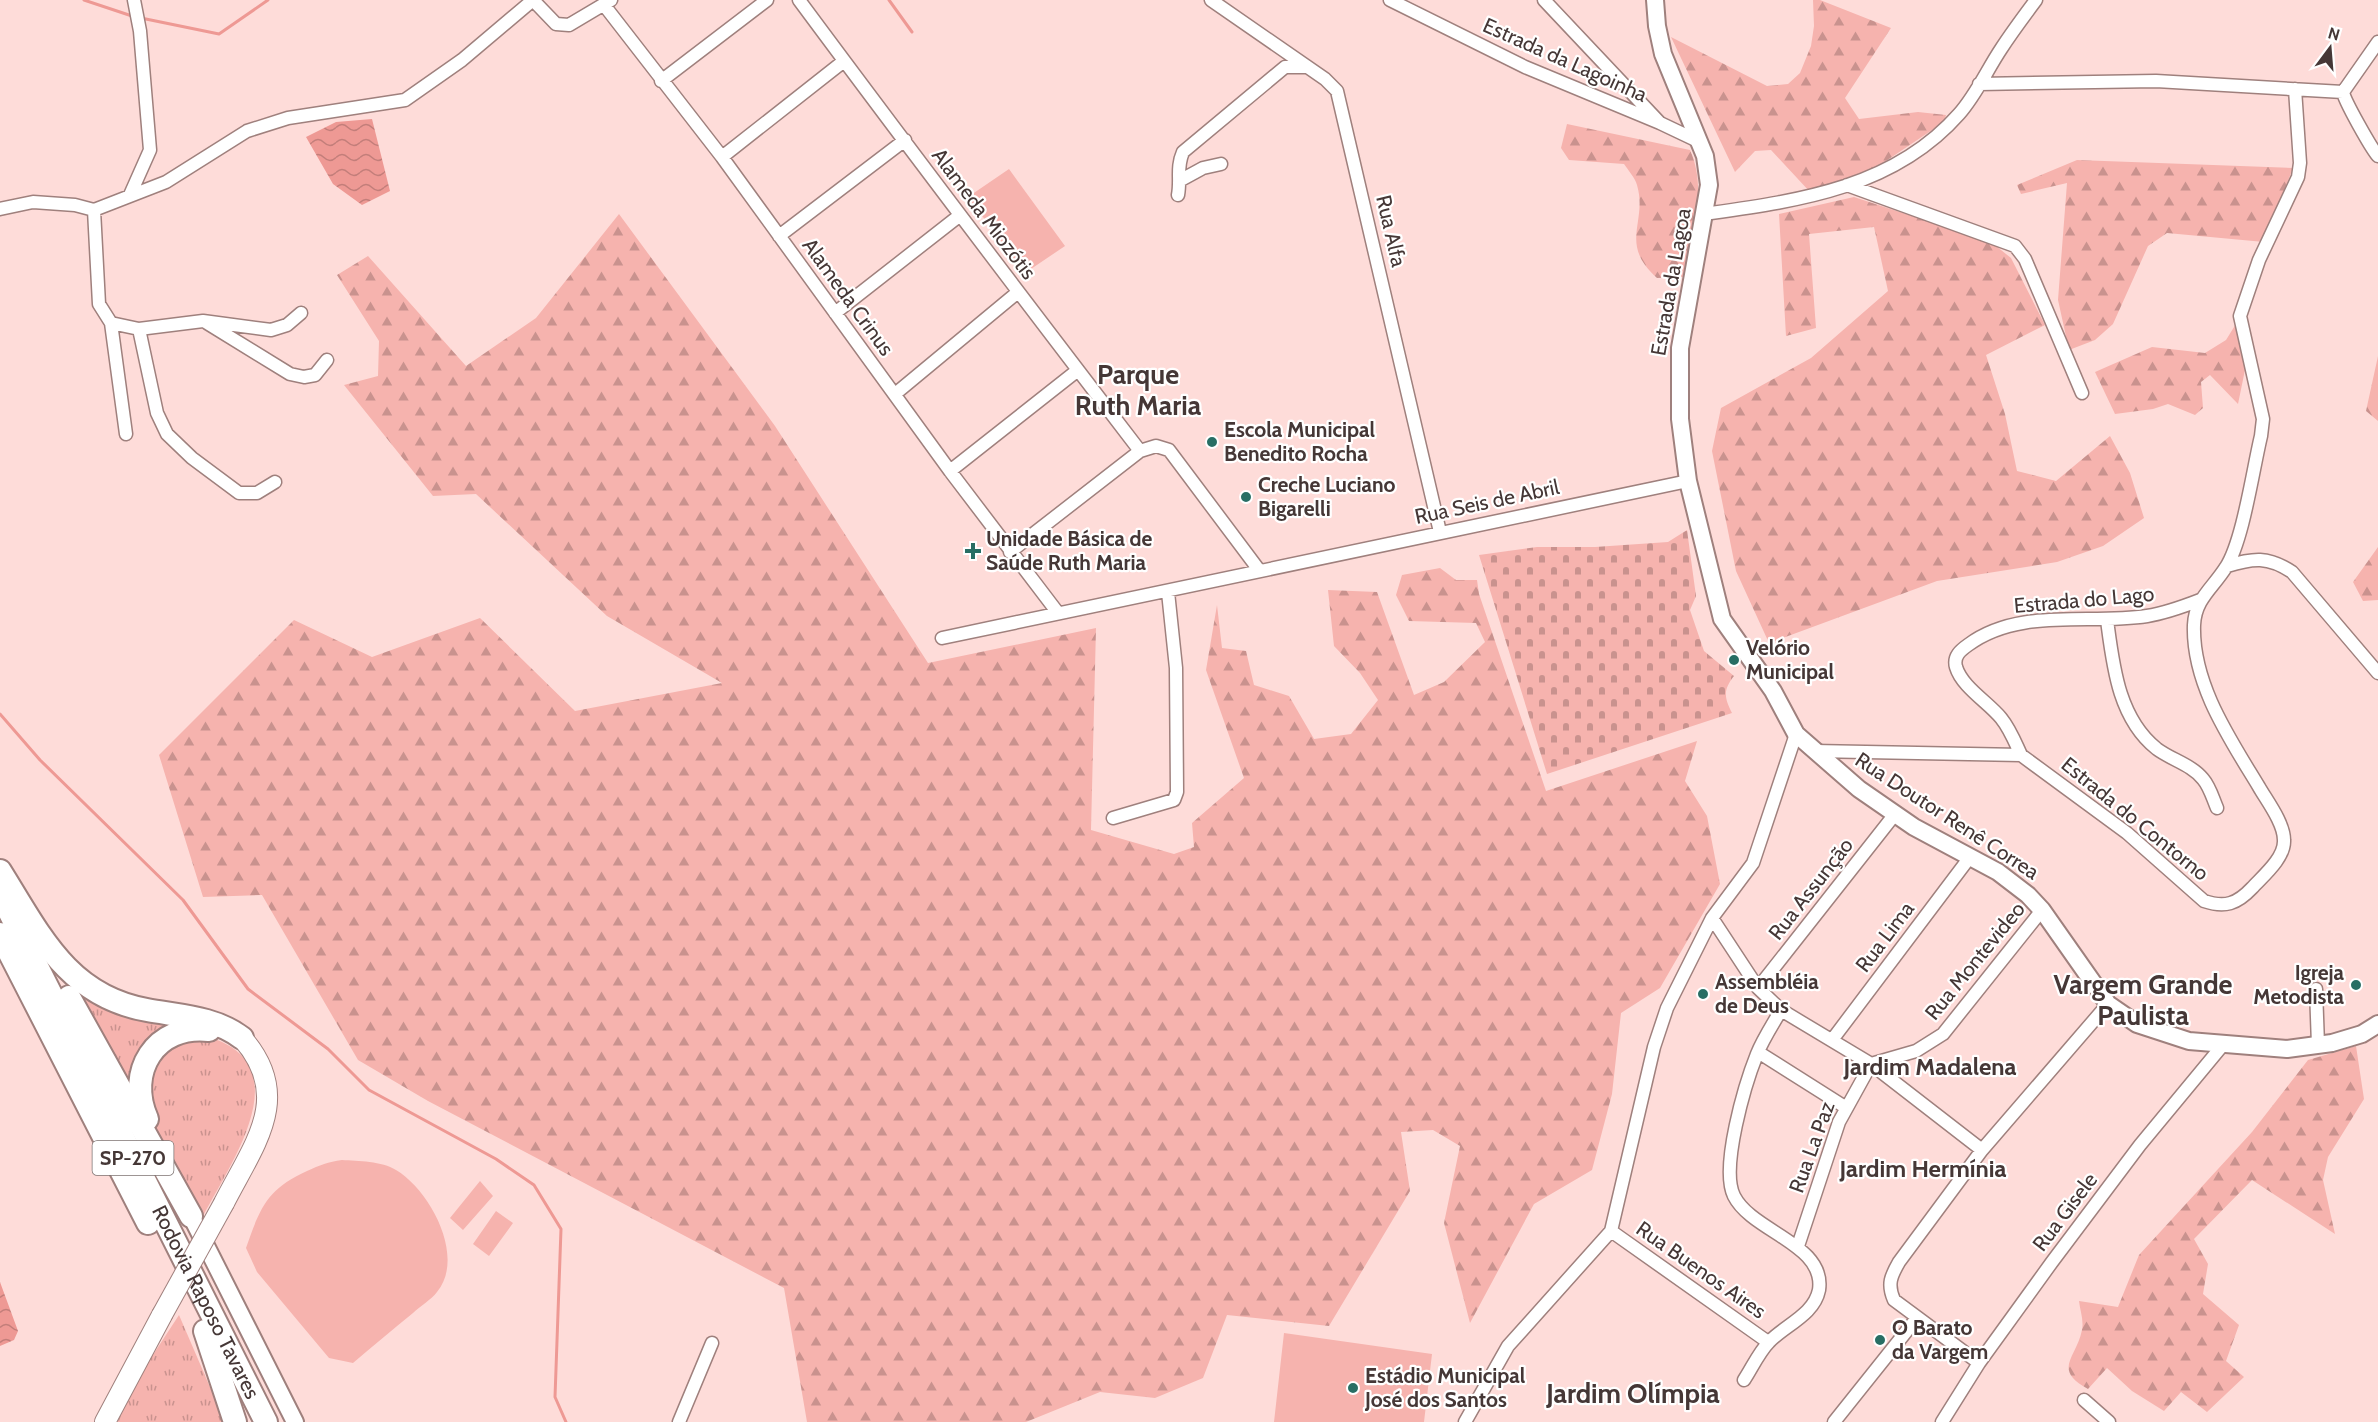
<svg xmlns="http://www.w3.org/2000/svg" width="2378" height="1422" viewBox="0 0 2378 1422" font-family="Cabin,sans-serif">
  <defs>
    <pattern id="grass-tufts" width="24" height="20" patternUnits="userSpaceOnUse" patternTransform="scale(1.5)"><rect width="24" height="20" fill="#f6b3ae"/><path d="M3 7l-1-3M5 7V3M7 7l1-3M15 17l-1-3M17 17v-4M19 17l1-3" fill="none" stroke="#c9928e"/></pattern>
    <pattern id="forest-firs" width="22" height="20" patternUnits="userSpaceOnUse" patternTransform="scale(1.5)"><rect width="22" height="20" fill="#f6b3ae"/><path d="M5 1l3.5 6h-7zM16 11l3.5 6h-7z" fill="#c9928e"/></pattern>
    <pattern id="cemetery-stones" width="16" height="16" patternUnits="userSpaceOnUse" patternTransform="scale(1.5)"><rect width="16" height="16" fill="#f6b3ae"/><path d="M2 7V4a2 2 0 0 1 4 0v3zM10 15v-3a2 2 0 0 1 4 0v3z" fill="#c9928e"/></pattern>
    <pattern id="water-waves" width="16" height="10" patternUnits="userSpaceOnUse" patternTransform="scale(1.5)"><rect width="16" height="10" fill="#ee9994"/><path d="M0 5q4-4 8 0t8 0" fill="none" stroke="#c37e7a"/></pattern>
  </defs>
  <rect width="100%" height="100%" fill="#fedcd9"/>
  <path fill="url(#grass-tufts)" d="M71,981l119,43 -58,61z
    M202,1035c103,26 29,127 0,183l-53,-104 4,-54 8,-10z
    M179,1315l46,107h-108l28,-55z"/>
  <path fill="url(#forest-firs)" d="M1813,0h7l71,28 -46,70 14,21 59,-7 28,3 -2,7 -67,45 -67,25 -39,-42 -16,1 -20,21 -64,-135 96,49 21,-2 12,-11 11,-27 3,-20z
    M1567,124l123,26c18,40 2,87 -7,127l-26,1c-39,-35 -9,-55 -20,-93 -2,-7 -9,-15 -13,-21l-55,-4 -8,-12z
    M2077,160l216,8 -29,74 -97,-9 -19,13 -35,78 -18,16 -26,10 -11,-50 9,-117 -46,11 -4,-9z
    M1854,197l137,45 20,16 34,67 -59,30 19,59 12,57 39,10 54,-45 20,37 14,45 -41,28 -46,16 -120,19 -168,62 -33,-72 -24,-120 9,-43 90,-50 77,-67 -14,-64 -65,7 7,94 -30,8 -7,-122z
    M619,214l156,212 153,237 168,-35 -5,202 83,24 20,-7 -2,-24 52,-45 -38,-108 11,-65 5,43 24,3 8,34 35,11 25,43 37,-5 27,-34 -18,-27 -26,-27 -6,-56 49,2 37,103 30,-13 41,-40 -9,-19 -67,-2 -13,-26 6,-20 38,-7 16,12h21l2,14 67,197 151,-50 -12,40 22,35 13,68 -60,104 -39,25 -9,81 -20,76 -58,34 -64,119 -26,-100 16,-77 -27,-16 -32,2 9,59 -81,135 -102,-11 -24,63 -48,20 -55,-6 -74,30h-219l-23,-134 -356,-187 -70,-41 -96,-165 -59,2 -44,-142 135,-135 78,37 108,-39 95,93 147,-28 -115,-67 -131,-122 -43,2 -89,-111 34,-9 1,-35 -42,-66 31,-19 98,110 70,-48z
    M2239,319l7,46 -8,39 -28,-29 -9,7 2,26 -8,7 -27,-11 -15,5 -38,5 -20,-42 57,-25 53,6 21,-13z
    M2378,356v65l-12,-10z
    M2378,547v53l-15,1 -10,-19z
    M2356,1046l8,53 -36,58 -5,23 12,54 -83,-54 -58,59 14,25 -5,30 36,31 -13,36 18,16 -37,35 -26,-20 -17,19 -32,-20 -25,-23 -19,21c-36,-20 -12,-30 -6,-59 2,-9 -2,-20 -3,-29l39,6 21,-52 113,-123 56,-72z"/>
  <path fill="url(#cemetery-stones)" d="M1687,530l9,66 -6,14 14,41 30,25c-11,14 -10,21 -2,37l-185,61 -68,-219 58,-8h58l73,-5z"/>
  <path fill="#f6b3ae" d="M1009,169l56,77 -40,27 -57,-76z
    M342,1160c16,1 40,1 54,10 34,20 70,87 41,122 -6,8 -17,14 -24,21 -20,16 -40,33 -60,50l-24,-5 -72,-86 -11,-24c14,-40 21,-59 61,-77 13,-6 21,-9 35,-11z
    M480,1181l13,15 -30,34 -13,-12z
    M496,1211l17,12 -24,33 -16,-12z
    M1284,1333l148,21 -8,68h-150z"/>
  <path fill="url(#water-waves)" d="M372,119l18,72 -28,14 -29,-21 -27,-47 30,-15z
    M0,1282l18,49 -4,9 -14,6z"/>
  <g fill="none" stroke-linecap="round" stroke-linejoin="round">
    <path stroke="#ee9994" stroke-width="3" d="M84,0l51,17
      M889,0l23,32
      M141,18l78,16 49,-34
      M0,714l40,46 143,140 65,89 80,60 41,41 127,69 38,26 27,44 -6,168 11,25"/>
    <g stroke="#9f807d" stroke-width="15">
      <path id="street" d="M533,0l23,24 13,1 42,-25
        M799,0c112,151 226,301 341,451
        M1211,0l114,79 12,12 103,441
        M1390,0l135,67 135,56
        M1544,0l116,123 40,19
        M604,5l118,152 228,314 108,142
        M661,81l106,-81
        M1979,84l177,-3 187,11
        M2343,92c1,8 28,56 35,64
        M2343,92l35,-50
        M722,157l122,-96
        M1181,180l22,-12 18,-4
        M1847,185l168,61 10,13 57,134
        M130,195l20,-45 -10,-119 -6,-31
        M1178,195c3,-16 -2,-27 5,-43l102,-85h22
        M0,209l33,-7 42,3 19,5 72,-28 81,-51 41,-13 117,-18 57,-40 71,-60
        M94,210l5,94 12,19 15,111
        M1704,214c92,-13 189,-25 255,-100 17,-19 28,-44 42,-65 11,-17 23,-33 35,-49
        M779,236l126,-96
        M835,313l124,-97
        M111,323l28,6 64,-8 68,9 16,-5 14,-12
        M207,323l83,51 14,3 11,-2 12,-15
        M139,329l18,84 10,21 25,24 47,35h18l18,-11
        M895,394l123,-102
        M950,471l128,-101
        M1010,552l130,-101 16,-5 13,4 90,120
        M2227,566c26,-8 41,-10 65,6l86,101
        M2107,620c6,45 11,98 50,129 15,11 35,16 46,30 7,8 10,20 14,29
        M942,638l746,-157
        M1814,751l207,4 106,78 77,68c21,7 33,3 48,-13 11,-12 33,-30 32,-48 0,-17 -17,-39 -25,-53 -29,-48 -67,-103 -65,-162 1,-26 19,-37 32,-58 17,-26 27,-98 35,-131l2,-17 -23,-103 19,-56 39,-83 2,-14 -5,-74
        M2021,755c-6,-13 -11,-26 -20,-37 -13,-16 -39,-31 -45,-51 -3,-11 5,-17 12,-22 51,-38 121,-20 179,-29 19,-3 35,-9 53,-16
        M1113,818l61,-18 3,-8 -1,-124 -8,-76
        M1712,918l46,70 23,22 90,54 111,86
        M1758,988l137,-174
        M2316,989l2,56
        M1832,1040l138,-183
        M1758,1052l87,55
        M1871,1064l45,-13 27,-17 99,-124
        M1611,1231l157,111
        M1798,1246l41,-124 32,-58
        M1979,1363l-85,-63c-7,-16 -3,-24 5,-38l83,-112 126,-146
        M1744,1380c8,-12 15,-28 25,-38 16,-17 45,-27 50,-52 7,-46 -67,-58 -85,-94 -14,-28 11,-112 23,-142 6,-15 16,-30 24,-44
        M2084,1400l25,22
        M679,1422l33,-79
        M1465,1422l43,-76 103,-115 43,-184 13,-39 45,-90 41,-55 43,-129
        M1834,1422l83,-104
        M1942,1422l37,-59 73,-101 88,-117 82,-99"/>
    </g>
    <g stroke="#9f807d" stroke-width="20">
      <path id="secondary" d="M1655,0l2,26 6,28 42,102 4,29 -29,163v71l8,62 34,138 51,72 23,43 63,55 55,38 84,45 30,23 14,15 66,94 29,20 52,17 98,8 45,-6 30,-9 16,-10
        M191,1216l104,206"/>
    </g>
    <g stroke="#9f807d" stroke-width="22">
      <path id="primary" d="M224,1203c30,-59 70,-106 18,-165
        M105,1422l57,-107"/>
    </g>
    <g stroke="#9f807d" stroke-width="26">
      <g id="highway">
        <path d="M0,871c39,62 67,125 147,139 32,6 68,7 95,28"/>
        <path id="s1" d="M0,893l266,529"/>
        <path d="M0,934l148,289"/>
        <path d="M69,997l122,219"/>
        <path d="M147,1119c-21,-47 8,-95 62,-89"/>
        <path d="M205,1331l30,91"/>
      </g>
    </g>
    <use href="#street" stroke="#fff" stroke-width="12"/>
    <use href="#secondary" stroke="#fff" stroke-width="16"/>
    <use href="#primary" stroke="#fff" stroke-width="20"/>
    <use href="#highway" stroke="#fff" stroke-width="22"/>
    <g stroke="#9f807d" stroke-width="22" stroke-linecap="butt">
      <path id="primary-bridge" d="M162,1315l62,-112"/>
    </g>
    <use href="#primary-bridge" stroke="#fff" stroke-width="20"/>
  </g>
  <g fill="#286e64" stroke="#fff" stroke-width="2">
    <circle cx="1212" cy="442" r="6"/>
    <circle cx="1246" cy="497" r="6"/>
    <path d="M970 542h6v6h6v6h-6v6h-6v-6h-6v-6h6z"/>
    <circle cx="1734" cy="660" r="6"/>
    <circle cx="2356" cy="985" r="6"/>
    <circle cx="1703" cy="994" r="6"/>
    <circle cx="1880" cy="1340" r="6"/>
    <circle cx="1353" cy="1388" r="6"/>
  </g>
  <g text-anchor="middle" stroke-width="4.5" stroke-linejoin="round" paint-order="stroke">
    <rect fill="#fff" stroke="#7d7372" stroke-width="1.5" x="92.5" y="1141" width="81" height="34" rx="4.5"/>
    <g font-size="20" font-weight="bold" fill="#453736">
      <text x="133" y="1165">SP-270</text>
    </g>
    <g font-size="21" fill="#453736" stroke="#fff">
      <text transform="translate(1565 60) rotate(24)" y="7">Estrada da Lagoinha</text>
      <text transform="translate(984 214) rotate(53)" y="7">Alameda Miozótis</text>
      <text transform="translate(1391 231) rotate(77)" y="7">Rua Alfa</text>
      <text transform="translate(1671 282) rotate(-80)" y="7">Estrada da Lagoa</text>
      <text transform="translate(848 297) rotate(54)" y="7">Alameda Crinus</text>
      <text transform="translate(1487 502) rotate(-12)" y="7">Rua Seis de Abril</text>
      <text transform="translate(2084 600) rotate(-5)" y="7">Estrada do Lago</text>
      <text transform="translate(1947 816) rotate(33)" y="7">Rua Doutor Renê Correa</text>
      <text transform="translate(2135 819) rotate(39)" y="7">Estrada do Contorno</text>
      <text transform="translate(1811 889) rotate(-52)" y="7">Rua Assunção</text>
      <text transform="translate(1885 937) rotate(-53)" y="7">Rua Lima</text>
      <text transform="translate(1975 961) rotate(-51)" y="7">Rua Montevideo</text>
      <text transform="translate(1812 1147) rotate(-70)" y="7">Rua La Paz</text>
      <text transform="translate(2065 1212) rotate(-53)" y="7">Rua Gisele</text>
      <text transform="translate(1701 1270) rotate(35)" y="7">Rua Buenos Aires</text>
      <text dy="7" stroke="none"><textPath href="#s1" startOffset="458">Rodovia Raposo Tavares</textPath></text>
    </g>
    <g font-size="21" font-weight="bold" fill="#453736" stroke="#fff" text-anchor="start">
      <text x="1224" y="437">Escola Municipal<tspan x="1224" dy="24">Benedito Rocha</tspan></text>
      <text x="1258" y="492">Creche Luciano<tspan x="1258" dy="24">Bigarelli</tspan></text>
      <text x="986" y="546">Unidade Básica de<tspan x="986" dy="24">Saúde Ruth Maria</tspan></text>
      <text x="1746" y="655">Velório<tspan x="1746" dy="24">Municipal</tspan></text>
      <text x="2344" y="980" text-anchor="end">Igreja<tspan x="2344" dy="24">Metodista</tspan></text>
      <text x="1715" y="989">Assembléia<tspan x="1715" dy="24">de Deus</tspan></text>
      <text x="1892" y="1335">O Barato<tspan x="1892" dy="24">da Vargem</tspan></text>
      <text x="1365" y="1383">Estádio Municipal<tspan x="1365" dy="24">José dos Santos</tspan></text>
    </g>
    <g font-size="24" font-weight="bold" fill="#453736" stroke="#fff">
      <text x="1930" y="1075">Jardim Madalena</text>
      <text x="1923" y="1177">Jardim Hermínia</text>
    </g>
    <g font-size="27" font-weight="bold" fill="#453736" stroke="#fff">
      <text x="1138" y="384">Parque<tspan x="1138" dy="31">Ruth Maria</tspan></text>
      <text x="2143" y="994">Vargem Grande<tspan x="2143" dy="31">Paulista</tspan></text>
      <text x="1633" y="1403">Jardim Olímpia</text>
    </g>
  </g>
  <g transform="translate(2330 48) rotate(16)" stroke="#ffffff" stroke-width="4.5" paint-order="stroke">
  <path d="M0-4.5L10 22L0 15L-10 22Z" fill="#453736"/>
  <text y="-9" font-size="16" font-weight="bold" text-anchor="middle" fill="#453736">N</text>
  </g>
</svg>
